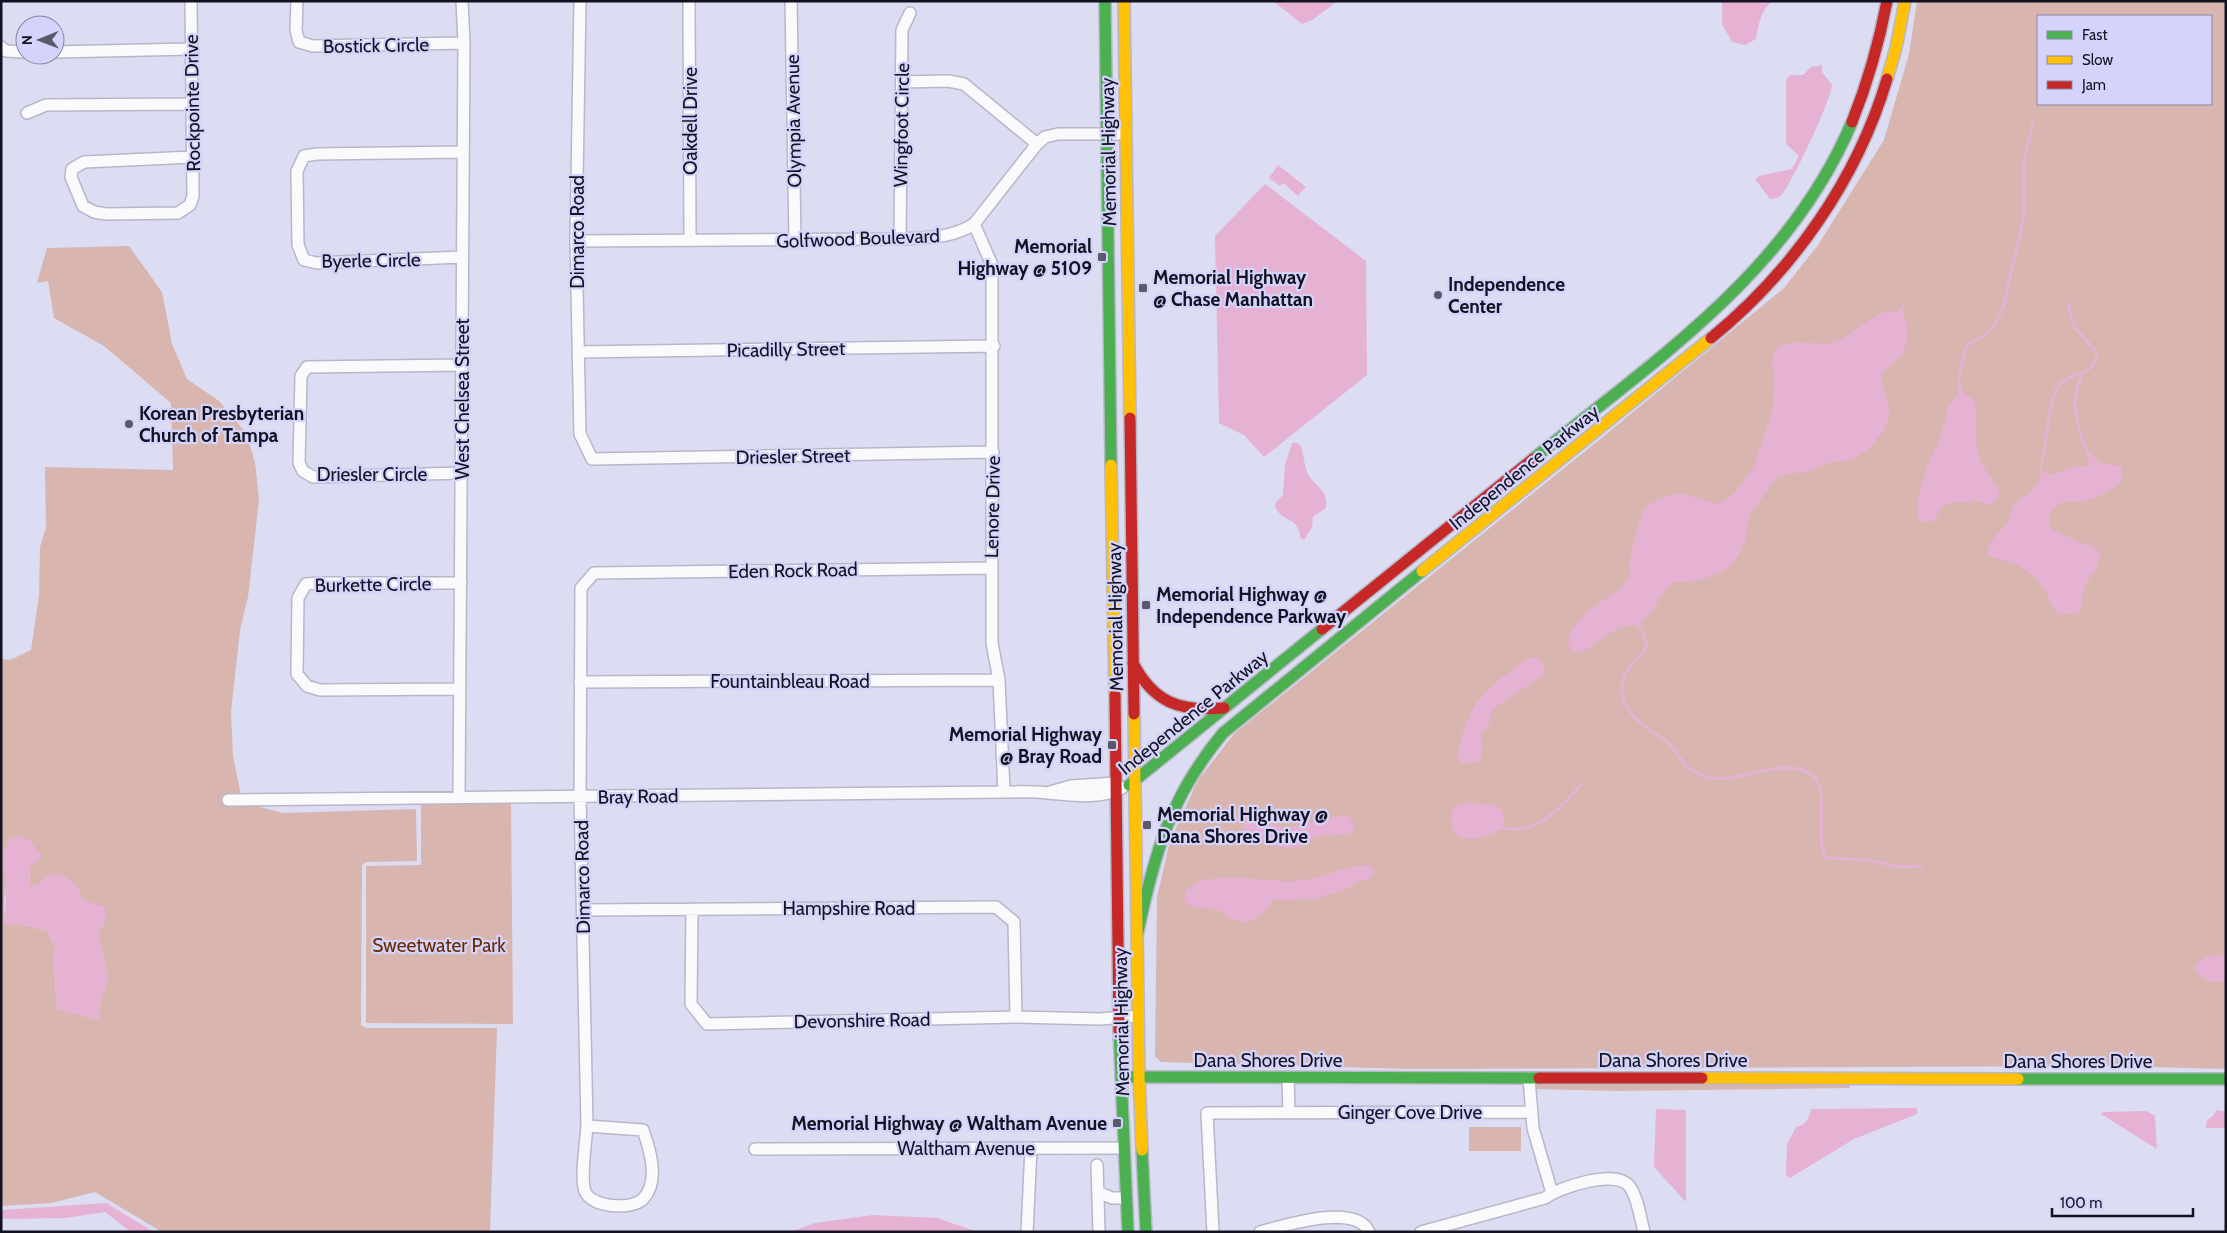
<svg xmlns="http://www.w3.org/2000/svg" width="2227" height="1233" viewBox="0 0 2227 1233" font-family="Cabin,sans-serif">
  <rect width="100%" height="100%" fill="#dcdcf2"/>
  <path fill="#d8b6af" fill-rule="evenodd" d="M1917,1h309v1068l-116,-3 -702,3 -247,-7 -6,-6 2,-159 13,-56 28,-61 36,-46 371,-299 179,-147 34,-43 66,-105 25,-86zM2038,16h173v88h-173z
    M129,246l33,46 10,52 15,35 32,22 27,32 9,29 4,38 -11,97 -8,33 -9,82 2,44 8,39h-19v9h27l34,9 133,-4 1,52 -51,1 -4,3 -1,160 5,3h131l-7,204h-328l-67,-40 -44,11 -50,3v-547l9,1 21,-10 8,-55 1,-48 6,-19 -1,-61 128,3 -2,-67 -67,-57 -50,-28 -6,-37 -11,2 10,-35zM29,868l1,17 7,1 39,-1 6,15 10,4 13,16 -7,14 10,44 -8,25 -2,17 -41,-11 -3,-46 1,-17 -8,-15 -28,-7 -15,-11 1,-30z
    M511,802l2,222 -147,-1v-157l55,-1v-60z
    M1535,1082l314,1 1,5 -233,3 -82,-2z
    M1469,1127h52v24h-52z"/>
  <path fill="#e5b2d4" d="M1273,1h65l-26,19 -10,4z
    M1722,1h51c-12,7 -15,26 -17,38l-11,6 -13,-3 -10,-18z
    M1822,65v7l10,13c-1,15 -39,96 -50,109 -3,4 -5,4 -12,5l-15,-20 4,-3 33,-7 7,-13 -13,-12v-64l4,-5h13l8,-8z
    M1278,165l28,22 -8,9 -15,-13 -3,3 -11,-8z
    M1265,184l101,77 1,114 -103,82 -20,-22 -25,-12 -4,-187z
    M1906,299l-3,14 4,12v17l-6,15 -18,15 -1,12 7,23v9l-5,14 -14,18 -17,11 -25,4 -25,10h-15l-12,5 -26,37 -5,25 -7,16 -11,13 -26,11 -29,3 -6,6 -14,22 -11,11 2,4 -1,3c-5,-1 -5,-5 -10,-4 -22,2 -33,21 -53,28l-8,-4 -3,-6 1,-9 18,-23 29,-19 9,-9 5,-8 -1,-11 7,-32 6,-20 5,-7 26,-11h10l33,10 17,-9 21,-29 19,-59 1,-38c-3,-5 -2,-7 -1,-12 3,-23 44,-11 59,-14 19,-5 47,-38 66,-31z
    M1959,373l4,19 12,10c2,22 -2,41 7,61 4,11 19,23 17,34l-9,8 -15,-5 -8,3 -14,-1 -11,4 -8,15 -15,1 -2,-19 8,-32 13,-27 11,-39 9,-11z
    M1292,443h6l3,3c3,9 3,20 7,28 8,15 20,14 18,34l-13,9 -1,10 -8,13 -4,-2c0,-22 -19,-15 -25,-32l1,-4 7,-7 2,-30z
    M2087,451l14,12 19,3c13,19 -22,31 -36,35 -7,1 -16,-1 -23,2 -10,5 -15,17 -10,26l47,21c7,12 -10,27 -14,39 -3,8 -1,17 -5,24l-19,2c-7,-5 -11,-17 -16,-26 -11,-19 -35,-29 -56,-33 -2,-16 11,-21 19,-33 3,-5 3,-13 7,-18 8,-9 20,-12 25,-25 3,-6 0,-12 3,-19v10l7,4 21,-7 19,-2z
    M1538,658l7,9 -2,8 -47,32 -5,6 -2,11 -8,11 1,20 -3,6 -9,3 -9,-1 -4,-8c11,-43 17,-58 54,-84 10,-7 14,-14 27,-13z
    M1474,803c20,2 33,-1 29,25 -10,7 -39,18 -48,5 -5,-7 -6,-24 3,-28 5,-2 11,-1 16,-2z
    M1345,815l4,1c18,26 -21,17 -31,20 -9,3 -15,11 -25,12 -14,1 -69,-10 -43,-31l35,11z
    M21,836l8,4 13,16 -13,12 1,17 7,1 7,-9 15,-4 17,12 6,15 23,7v13l-7,14 10,44 -8,25 -2,17 -41,-11 -3,-46 1,-17 -8,-15 -28,-7 -15,1 2,-23 -3,-49 7,-15z
    M1365,865h5l3,4v8l-15,5 -15,9 -19,4 -6,4 -45,1c-10,16 -22,27 -41,19 -6,-3 -11,-8 -17,-10 -12,-3 -25,3 -31,-10 2,-35 90,-15 114,-18 23,-3 44,-13 67,-16z
    M2215,955h11v26c-13,2 -28,1 -31,-14 4,-8 11,-10 20,-12z
    M1917,1108v6l-63,25 -64,39 -4,-3 1,-31 9,-17c11,-3 12,-7 15,-18z
    M1656,1109l30,1v92l-32,-35z
    M2217,1110l9,2v16h-20l1,-8 6,-4z
    M2146,1111l9,5 2,33 -56,-35 2,-2z
    M106,1203l48,29h-23l-26,-20 -40,6 -64,1v-9z
    M873,1215l64,3 41,14h-188l25,-9z"/>
  <g fill="none" stroke-linecap="round" stroke-linejoin="round">
    <path stroke="#e5b2d4" stroke-width="3" d="M1960,373l6,-25 4,-5 9,-4 13,-10 11,-21 18,-78 3,-16v-53l9,-39
      M2083,374c-14,25 -7,52 4,77
      M2042,461c4,-17 7,-64 17,-76 11,-14 32,-6 38,-30l-1,-4 -21,-23 -4,-10 -3,-15
      M1642,629l5,17c-4,9 -13,14 -19,23 -19,32 9,54 34,69 18,10 16,31 44,39 31,9 75,-22 105,-3 20,13 3,64 15,84l42,2 32,7 21,-1
      M1503,828c37,7 56,-21 80,-45"/>
    <g stroke="#b7b7c8" stroke-width="14">
      <path id="street" d="M191,1l2,195 -3,9 -12,8 -72,1 -12,-2 -11,-6 -12,-29 1,-8 12,-7 109,-5
        M297,1l-1,29 3,12 14,4 151,-3
        M580,1l-4,240 4,193 12,25 401,-7
        M689,1l1,239
        M791,1l4,239
        M1,47l5,4 19,1
        M55,52l136,-3
        M902,82l46,-1 16,3 73,60
        M27,113l19,-8 146,-1
        M974,224l18,41v378l7,37 5,112
        M900,239l2,-209 8,-17
        M576,241l324,-2c27,-2 50,0 74,-15l63,-80 8,-7 13,-3h68
        M462,257l-145,6 -13,-3 -6,-15 -1,-74 7,-15 13,-2 146,-2
        M578,352l416,-6
        M462,365l-155,2 -6,9 -2,87 4,8 10,6 149,-4
        M580,682l419,-2
        M460,689l-140,1 -13,-4 -10,-12 1,-76 8,-14 13,-1h142
        M1050,792l21,-6 45,-3
        M459,796l5,-753 -2,-42
        M228,800l776,-8c14,0 29,-1 44,1 25,2 49,7 74,-5
        M692,909l-1,95 16,20 309,-7 84,2 38,-3
        M583,910l413,-3 18,15 2,95
        M1288,1077l1,35
        M1529,1078l4,50 19,65
        M587,1126l-7,-330 1,-208 13,-15 397,-5
        M587,1126l56,4c7,20 17,51 0,69 -11,11 -52,9 -58,-8 -5,-12 1,-50 2,-65z
        M755,1149l368,-1
        M1097,1165l2,67
        M1098,1192l14,6h14
        M1027,1232l4,-84
        M1213,1232l-6,-119 325,-1
        M1260,1232c23,-6 96,-30 109,0
        M1421,1232l124,-34c15,-11 72,-30 85,-11 8,12 10,30 14,45"/>
    </g>
    <g stroke="#b7b7c8" stroke-width="14">
      <path id="fast" d="M1105,1l6,464
        M1533,459c122,-99 256,-187 319,-337
        M1129,785l193,-156
        M1137,936c17,-81 32,-138 86,-203l199,-162
        M1119,1030l9,202
        M1128,1077l411,1
        M2018,1079h208
        M1142,1150l4,82"/>
    </g>
    <g stroke="#b7b7c8" stroke-width="14">
      <path id="slow" d="M1124,1l6,417
        M1887,79l9,-31 9,-47
        M1111,465l4,230
        M1422,571l289,-233
        M1134,714l5,362 3,74
        M1702,1078l316,1"/>
    </g>
    <g stroke="#b7b7c8" stroke-width="14">
      <path id="jam" d="M1852,122c16,-40 27,-79 35,-121
        M1711,338c81,-66 146,-158 176,-259
        M1130,418l4,296
        M1322,629l211,-170
        M1133,663c21,40 47,49 91,45
        M1115,695l4,335
        M1539,1078h163"/>
    </g>
    <use href="#street" stroke="#fafafd" stroke-width="11"/>
    <use href="#fast" stroke="#4caf50" stroke-width="11"/>
    <use href="#slow" stroke="#ffc107" stroke-width="11"/>
    <use href="#jam" stroke="#c62828" stroke-width="11"/>
  </g>
  <g fill="#59596a" stroke="#d4d3fb" stroke-width="2">
    <rect x="1097" y="252" width="10" height="10" rx="2.5"/>
    <rect x="1138" y="283" width="10" height="10" rx="2.5"/>
    <circle cx="1438" cy="295" r="5"/>
    <circle cx="129" cy="424" r="5"/>
    <rect x="1141" y="600" width="10" height="10" rx="2.5"/>
    <rect x="1107" y="740" width="10" height="10" rx="2.5"/>
    <rect x="1142" y="820" width="10" height="10" rx="2.5"/>
    <rect x="1112" y="1118" width="10" height="10" rx="2.5"/>
  </g>
  <g text-anchor="middle" stroke-width="4.5" stroke-linejoin="round" paint-order="stroke">
    <g font-size="19" fill="#131220" stroke="#d4d3fb">
      <text transform="translate(376 45) rotate(-1)" y="7">Bostick Circle</text>
      <text transform="translate(192 103) rotate(-91)" y="7">Rockpointe Drive</text>
      <text transform="translate(690 121) rotate(-90)" y="7">Oakdell Drive</text>
      <text transform="translate(793 121) rotate(-91)" y="7">Olympia Avenue</text>
      <text transform="translate(901 125) rotate(-89)" y="7">Wingfoot Circle</text>
      <text transform="translate(1108 152) rotate(-91)" y="7">Memorial Highway</text>
      <text transform="translate(577 232) rotate(-90)" y="7">Dimarco Road</text>
      <text transform="translate(858 238) rotate(-2)" y="7">Golfwood Boulevard</text>
      <text transform="translate(371 260) rotate(-1)" y="7">Byerle Circle</text>
      <text transform="translate(786 349) rotate(-1)" y="7">Picadilly Street</text>
      <text transform="translate(462 399) rotate(-90)" y="7">West Chelsea Street</text>
      <text transform="translate(793 456) rotate(-1)" y="7">Driesler Street</text>
      <text transform="translate(1524 467) rotate(-39)" y="7">Independence Parkway</text>
      <text x="372" y="481">Driesler Circle</text>
      <text transform="translate(992 507) rotate(-89)" y="7">Lenore Drive</text>
      <text transform="translate(793 570) rotate(-1)" y="7">Eden Rock Road</text>
      <text transform="translate(373 584) rotate(-1)" y="7">Burkette Circle</text>
      <text transform="translate(1115 617) rotate(-91)" y="7">Memorial Highway</text>
      <text x="790" y="688">Fountainbleau Road</text>
      <text transform="translate(1193 712) rotate(-39)" y="7">Independence Parkway</text>
      <text transform="translate(638 796) rotate(-1)" y="7">Bray Road</text>
      <text transform="translate(582 877) rotate(-91)" y="7">Dimarco Road</text>
      <text x="849" y="915">Hampshire Road</text>
      <text transform="translate(862 1020) rotate(-1)" y="7">Devonshire Road</text>
      <text transform="translate(1121 1022) rotate(-91)" y="7">Memorial Highway</text>
      <text x="1268" y="1067">Dana Shores Drive</text>
      <text x="1673" y="1067">Dana Shores Drive</text>
      <text x="2078" y="1068">Dana Shores Drive</text>
      <text x="1410" y="1119">Ginger Cove Drive</text>
      <text x="966" y="1155">Waltham Avenue</text>
    </g>
    <g font-size="19" font-weight="bold" fill="#131220" stroke="#d4d3fb" text-anchor="start">
      <text x="1092" y="253" text-anchor="end">Memorial<tspan x="1092" dy="22">Highway @ 5109</tspan></text>
      <text x="1153" y="284">Memorial Highway<tspan x="1153" dy="22">@ Chase Manhattan</tspan></text>
      <text x="1448" y="291">Independence<tspan x="1448" dy="22">Center</tspan></text>
      <text x="139" y="420">Korean Presbyterian<tspan x="139" dy="22">Church of Tampa</tspan></text>
      <text x="1156" y="601">Memorial Highway @<tspan x="1156" dy="22">Independence Parkway</tspan></text>
      <text x="1102" y="741" text-anchor="end">Memorial Highway<tspan x="1102" dy="22">@ Bray Road</tspan></text>
      <text x="1157" y="821">Memorial Highway @<tspan x="1157" dy="22">Dana Shores Drive</tspan></text>
      <text x="1107" y="1130" text-anchor="end">Memorial Highway @ Waltham Avenue</text>
    </g>
    <g font-size="19" fill="#6a2b01" stroke="#d4d3fb">
      <text x="439" y="952">Sweetwater Park</text>
    </g>
  </g>
  <rect width="2227" height="1233" fill="none" stroke="#131220" stroke-width="5"/>
  <rect x="2037" y="15" width="175" height="90" fill="#d4d3fb" stroke="#8786a3"/>
  <rect x="2047" y="31" width="25" height="8" fill="#4caf50" stroke="#8786a3"/>
  <text x="2082" y="40" font-size="15" fill="#131220">Fast</text>
  <rect x="2047" y="56" width="25" height="8" fill="#ffc107" stroke="#8786a3"/>
  <text x="2082" y="65" font-size="15" fill="#131220">Slow</text>
  <rect x="2047" y="81" width="25" height="8" fill="#c62828" stroke="#8786a3"/>
  <text x="2082" y="90" font-size="15" fill="#131220">Jam</text>
  <g transform="translate(40 40) rotate(269)"><circle r="24" fill="#d4d3fb" stroke="#8786a3"/>
  <path d="M0-4L9 19L0 12L-9 19Z" fill="#59596a"/>
  <text y="-8" font-size="14" font-weight="bold" text-anchor="middle" fill="#131220">N</text>
  </g>
  <path d="M2052 1208v8h141v-8" fill="none" stroke="#131220" stroke-width="2.5"/>
  <text x="2060" y="1208" font-size="15" fill="#131220" stroke="#d4d3fb" stroke-width="4" paint-order="stroke">100 m</text>
</svg>
